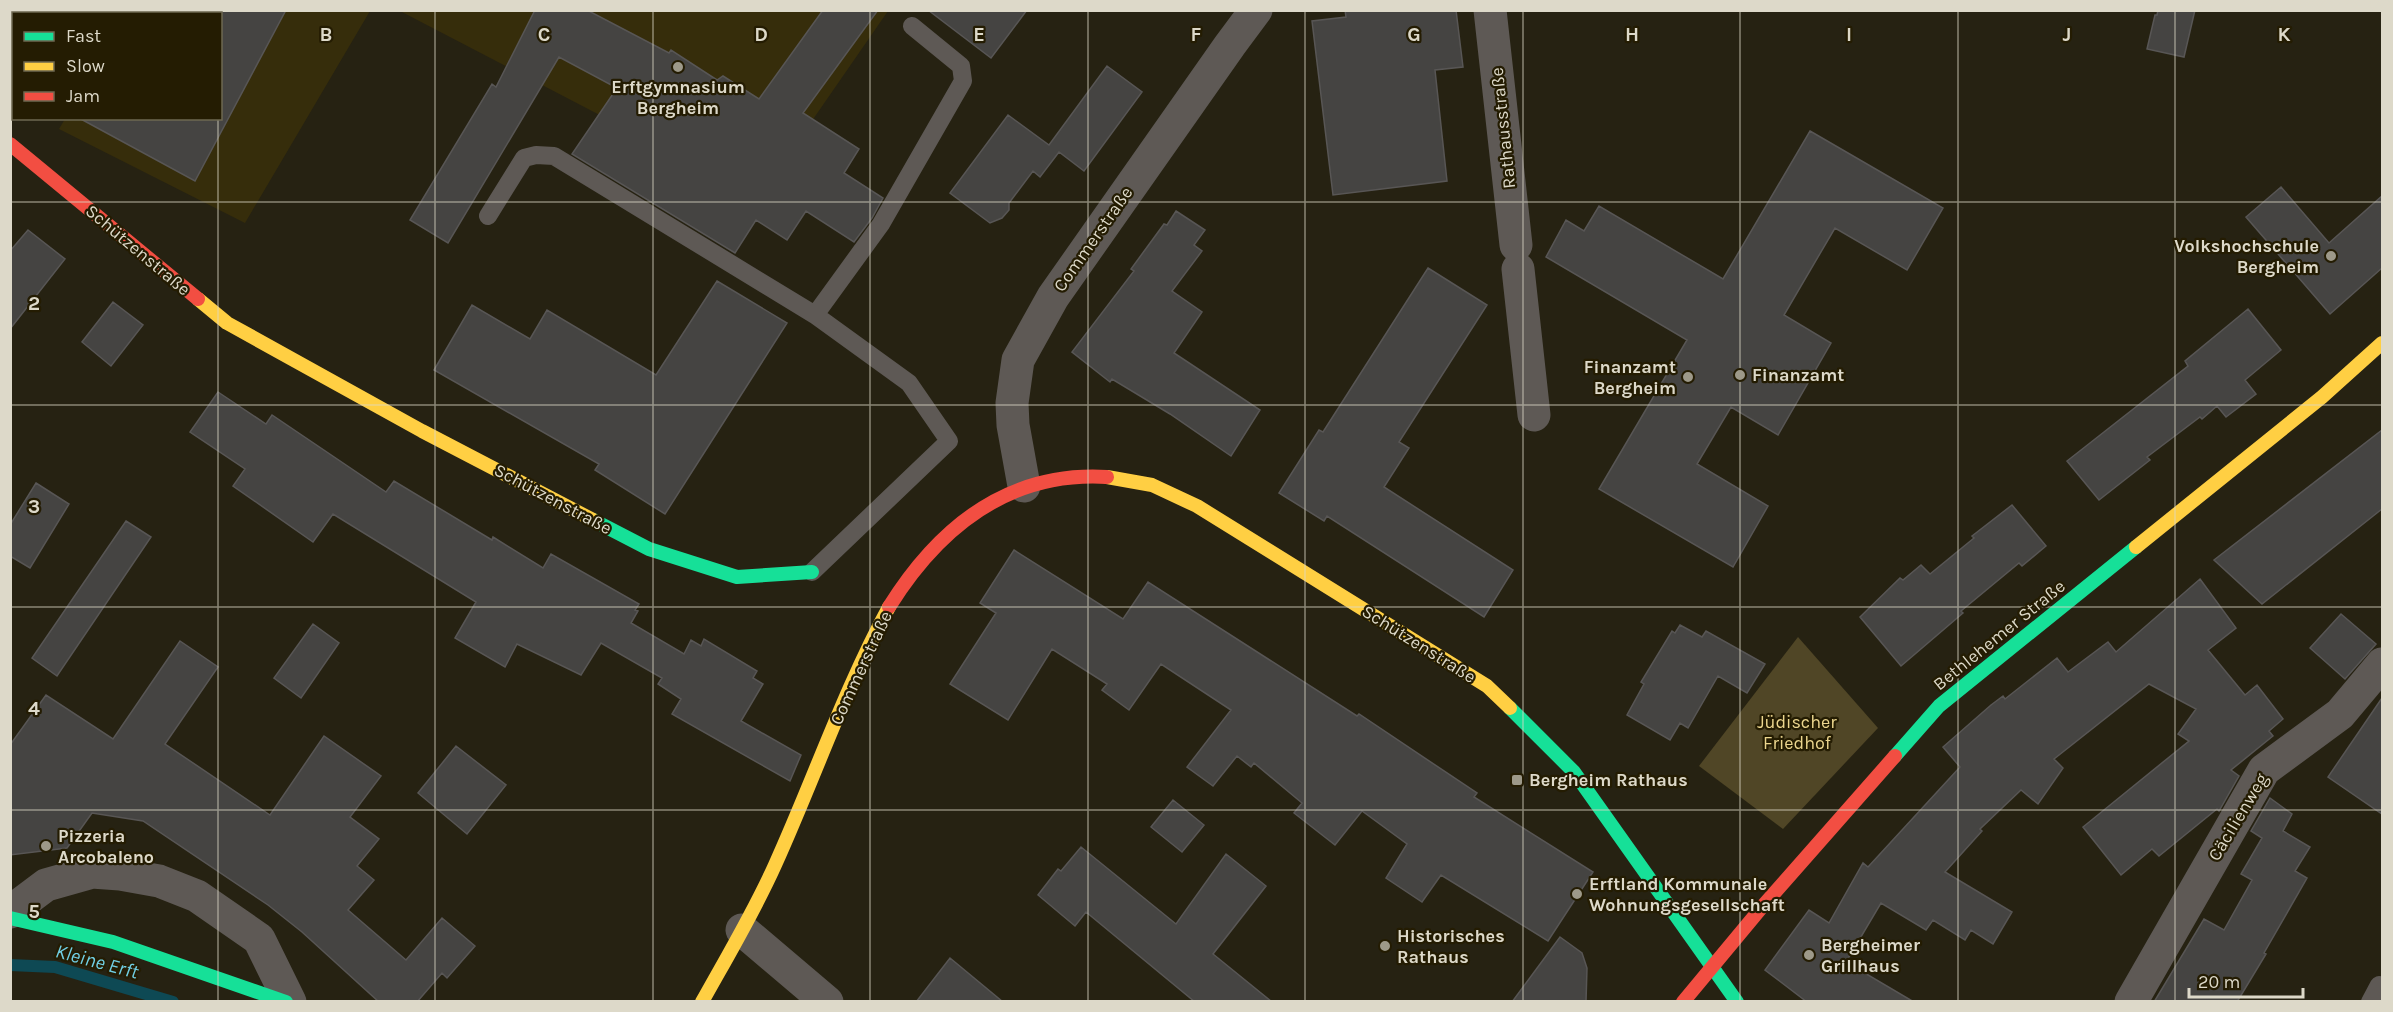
<svg xmlns="http://www.w3.org/2000/svg" width="2393" height="1012" viewBox="0 0 2393 1012" font-family="Karla,sans-serif">
  <rect width="100%" height="100%" fill="#262212"/>
  <path fill="#362d0b" d="M120,11h250l-125,212 -186,-94 6,-10 155,-1v-104l-101,-1z
    M400,11h488l-81,117 -192,-5z"/>
  <path fill="#504626" d="M1798,637l80,91 -95,101 -84,-63z"/>
  <g fill="none" stroke-linecap="round" stroke-linejoin="round">
    <path stroke="#0e4954" stroke-width="12" d="M10,965l45,2 118,35"/>
  </g>
  <path fill="#454442" stroke="#585655" stroke-width="1.5" d="M220,10h66l-91,171 -116,-63h141z
    M535,10h52l82,43 2,-3 46,30 6,-4 36,23 64,-89h55l-75,103 56,36 -15,24 39,25 -11,20 -18,24 -48,-31 -19,29 -31,-20 -21,33 -163,-99 45,-66 -58,-31 -111,186 -38,-23 82,-136 4,3z
    M928,10h99l-36,48z
    M1345,10h111l7,57 -28,3 12,111 -114,14 -21,-174 34,-4z
    M2158,10h37l-11,47 -37,-8 8,-34h2z
    M1107,66l35,26 -58,79 -25,-19 -19,25 -7,-6 -24,32v7l-7,8 -12,5 -40,-30 58,-78 41,30z
    M1810,131l133,77 -36,62 -72,-42 -51,87 47,28 -53,92 -47,-28 -34,57 71,42 -35,61 -134,-78 88,-149 -141,-83 20,-37 18,11 15,-25 124,73z
    M2281,187l48,56 53,-47v72l-52,46 -84,-97z
    M1176,211l29,19 -11,15 8,6 -30,40 30,21 -28,41 86,57 -29,46 -61,-42 -58,-35 -2,3 -38,-30 62,-81 -3,-2 33,-45 3,1z
    M28,230l37,29 -55,70v-78z
    M1428,268l59,37 -88,137 10,6 -25,39 129,83 -29,47 -157,-101 -3,5 -45,-28 40,-63 4,2z
    M717,281l70,42 -122,191 -70,-44 4,-6 -165,-94 38,-65 58,34 17,-29 109,65z
    M113,302l30,23 -32,41 -29,-24z
    M2248,309l33,41 -36,30 11,14 -30,23 -9,-11 -15,13 -2,-2 -53,40 3,3 -51,40 -32,-39 121,-95 -3,-5z
    M218,392l48,32 6,-9 114,77 8,-11 98,59 1,-3 50,31 8,-14 88,50 -4,6 3,1 -7,12 53,31 7,-14 10,6 3,-7 53,32 -4,7 10,6 -22,37 60,34 -11,26 -118,-67 9,-15 -23,-15 4,-6 -61,-35 -20,32 -64,-31 -12,23 -50,-29 21,-36 -143,-88 -20,28 -80,-56 12,-17 -55,-37z
    M2382,430v79l-120,95 -48,-44z
    M36,483l33,21 -39,64 -20,-12v-31z
    M2012,505l34,41 -24,20 -3,-3 -58,48 2,2 -62,53 -41,-49 40,-39 3,2 18,-15 9,9 44,-36 -2,-2z
    M126,521l25,16 -94,139 -25,-18z
    M1014,550l109,69 25,-37 209,134 2,-2 118,79 -3,4 119,75 -45,69 -107,-66 -19,27 -36,-24 21,-34 -45,-33 -27,34 -41,-32 8,-10 -48,-40 -3,4 -14,-11 -24,30 -26,-19 44,-57 -70,-46 -32,46 -27,-20 5,-6 -55,-35 -44,71 -58,-36 46,-71 -16,-10z
    M2200,579l36,49 -28,22 37,45 12,-10 26,34 -14,12 4,5 -42,34 8,6 -20,35 -2,-2 -58,47 -7,-7 -31,26 -38,-48 106,-86 -11,-7 18,-25 -47,-25 -95,75 9,9 -25,36 -17,-14 -41,39 2,2 -37,41 67,40 -19,32 -22,-14 -6,10 -32,-20 -7,10 -45,-27 -35,59 68,40h-107l-42,-32 44,-60 20,13 34,-60 5,4 92,-100 -17,-20 48,-42 12,-9 2,3 52,-41 11,14 40,-30 8,10z
    M2341,614l35,30 -31,35 -35,-31z
    M313,624l26,19 -38,55 -27,-20z
    M1680,625l22,12 4,-6 59,33 -18,29 -29,-17 -30,52 -8,-5 -10,17 -43,-25 17,-31 -3,-2 31,-51 3,2z
    M180,641l38,26 -53,77 105,71 54,-79 57,40 -31,41 29,22 -22,27 17,14 -26,30 58,50 36,-42 33,28 -28,32 -5,-5 -25,29h-38l-77,-70 -34,-27 -125,-84 -51,-8 -25,35 -57,7v-110l36,-50 67,44z
    M2382,698v116l-54,-37z
    M456,746l50,39 -39,49 -49,-41z
    M2270,798l22,16 -9,17 27,16 -15,24 12,7 -43,75 2,1 -29,48h-83l50,-83 20,11 28,-50 -11,-6 21,-36 -11,-7z
    M1173,800l31,25 -22,27 -31,-25z
    M1081,847l95,77 50,-70 40,32 -53,68 59,48h-77l-109,-90 -11,14 -37,-31 20,-26 3,2z
    M1560,937l22,16 5,15 -1,34h-74z
    M950,958l53,44h-87z"/>
  <g fill="none" stroke-linecap="round" stroke-linejoin="round">
    <path stroke="#5e5955" stroke-width="18" d="M488,216l36,-58 12,-3 18,1 261,159 94,68 40,58 -137,131
      M815,315l66,-91 82,-143 -2,-15 -49,-40
      M2370,1002l9,-17"/>
    <path stroke="#5e5955" stroke-width="33" d="M1490,10l26,235
      M1518,269l16,146
      M1024,486l-11,-61 -1,-22 6,-43 35,-63 177,-252 26,-35
      M10,912l36,-27 46,-13 28,2 39,7 38,15 62,43 31,63
      M742,930l85,72
      M2131,1002l133,-232 76,-56 42,-50"/>
    <path stroke="#16e098" stroke-width="14" d="M593,520l56,29 88,28 75,-5
      M1510,708l64,64 163,230
      M1895,756l44,-50 197,-159
      M10,918l103,24 173,60"/>
    <path stroke="#ffcf43" stroke-width="14" d="M198,299l29,24 195,108 171,89
      M1107,477l45,8 45,21 290,180 23,22
      M2136,547l186,-150 60,-54
      M702,1002c25,-45 52,-90 73,-137 39,-86 69,-175 114,-258"/>
    <path stroke="#f24e42" stroke-width="14" d="M10,144l188,155
      M889,607c50,-80 119,-136 218,-130
      M1683,1002l79,-95 133,-151"/>
  </g>
  <path fill="none" stroke="#ddd9c9" stroke-width="1.5" stroke-opacity="0.55" d="M218,10v4M435,10v992M653,10v992M870,10v992M1088,10v992M1305,10v992M1523,10v992M1740,10v992M1958,10v992M2175,10v992M218,118v884M10,202h2372M10,405h2372M10,607h2372M10,810h2372"/>
  <g fill="#9d9989" stroke="#241c02" stroke-width="2">
    <circle cx="678" cy="67" r="6"/>
    <circle cx="2331" cy="256" r="6"/>
    <circle cx="1740" cy="375" r="6"/>
    <circle cx="1688" cy="377" r="6"/>
    <rect x="1511" y="774" width="12" height="12" rx="3"/>
    <circle cx="46" cy="846" r="6"/>
    <circle cx="1577" cy="894" r="6"/>
    <circle cx="1385" cy="946" r="6"/>
    <circle cx="1809" cy="955" r="6"/>
  </g>
  <g text-anchor="middle" stroke-width="4.5" stroke-linejoin="round" paint-order="stroke">
    <g font-size="18" font-weight="bold" fill="#ddd9c9" stroke="#241c02" text-anchor="start">
      <text x="678" y="93" text-anchor="middle">Erftgymnasium<tspan x="678" dy="21">Bergheim</tspan></text>
      <text x="2319" y="252" text-anchor="end">Volkshochschule<tspan x="2319" dy="21">Bergheim</tspan></text>
      <text x="1676" y="373" text-anchor="end">Finanzamt<tspan x="1676" dy="21">Bergheim</tspan></text>
      <text x="1752" y="381">Finanzamt</text>
      <text x="1529" y="786">Bergheim Rathaus</text>
      <text x="58" y="842">Pizzeria<tspan x="58" dy="21">Arcobaleno</tspan></text>
      <text x="1589" y="890">Erftland Kommunale<tspan x="1589" dy="21">Wohnungsgesellschaft</tspan></text>
      <text x="1397" y="942">Historisches<tspan x="1397" dy="21">Rathaus</tspan></text>
      <text x="1821" y="951">Bergheimer<tspan x="1821" dy="21">Grillhaus</tspan></text>
    </g>
    <g font-size="18" fill="#ddd9c9" stroke="#241c02">
      <text transform="translate(1503 128) rotate(-96)" y="6">Rathausstraße</text>
      <text transform="translate(1093 239) rotate(-55)" y="6">Commerstraße</text>
      <text transform="translate(138 250) rotate(40)" y="6">Schützenstraße</text>
      <text transform="translate(553 499) rotate(28)" y="6">Schützenstraße</text>
      <text transform="translate(1999 635) rotate(-39)" y="6">Bethlehemer Straße</text>
      <text transform="translate(1419 644) rotate(32)" y="6">Schützenstraße</text>
      <text transform="translate(861 668) rotate(-65)" y="6">Commerstraße</text>
      <text transform="translate(2238 817) rotate(-59)" y="6">Cäcilienweg</text>
    </g>
    <g font-size="18" fill="#ecd68e" stroke="#241c02">
      <text x="1797" y="728">Jüdischer<tspan x="1797" dy="21">Friedhof</tspan></text>
    </g>
    <g font-size="20" font-style="italic" fill="#71cfe4" stroke="#241c02">
      <text transform="translate(97 961) rotate(15)" y="7">Kleine Erft</text>
    </g>
  </g>
  <g font-size="20" text-anchor="middle" font-weight="bold" fill="#ddd9c9" stroke="#241c02" stroke-width="4.5" stroke-linejoin="round" paint-order="stroke">
    <text x="326" y="41">B</text>
    <text x="544" y="41">C</text>
    <text x="761" y="41">D</text>
    <text x="979" y="41">E</text>
    <text x="1196" y="41">F</text>
    <text x="1414" y="41">G</text>
    <text x="1632" y="41">H</text>
    <text x="1849" y="41">I</text>
    <text x="2067" y="41">J</text>
    <text x="2284" y="41">K</text>
    <text x="34" y="310">2</text>
    <text x="34" y="513">3</text>
    <text x="34" y="715">4</text>
    <text x="34" y="918">5</text>
  </g>
  <rect width="2393" height="1012" fill="none" stroke="#ddd9c9" stroke-width="24"/>
  <rect x="12" y="12" width="210" height="108" fill="#241c02" stroke="#6e6852" stroke-width="1.5"/>
  <rect x="24" y="32" width="30" height="9" fill="#16e098" stroke="#6e6852" stroke-width="1.5"/>
  <text x="66" y="42" font-size="18" fill="#ddd9c9">Fast</text>
  <rect x="24" y="62" width="30" height="9" fill="#ffcf43" stroke="#6e6852" stroke-width="1.5"/>
  <text x="66" y="72" font-size="18" fill="#ddd9c9">Slow</text>
  <rect x="24" y="92" width="30" height="9" fill="#f24e42" stroke="#6e6852" stroke-width="1.5"/>
  <text x="66" y="102" font-size="18" fill="#ddd9c9">Jam</text>
  <path d="M2189 988v9h114v-9" fill="none" stroke="#ddd9c9" stroke-width="3"/>
  <text x="2198" y="988" font-size="18" fill="#ddd9c9" stroke="#241c02" stroke-width="4.5" paint-order="stroke">20 m</text>
</svg>
